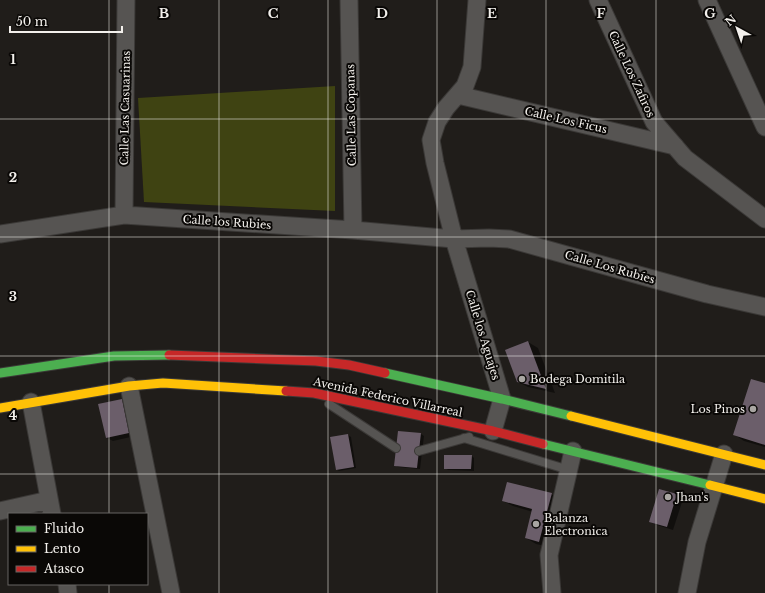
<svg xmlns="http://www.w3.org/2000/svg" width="765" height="593" viewBox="0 0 765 593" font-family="'Libre Baskerville',serif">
  <rect width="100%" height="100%" fill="#201d1a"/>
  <path fill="#3f4312" d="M335,86v125l-191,-9 -6,-104z"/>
  <path fill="#0007" d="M528,342l10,6 17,45 -27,-6 -10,-5z
    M765,385v62l-21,-6 -9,-6z
    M122,400l6,4 7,32 -22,5 -6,-3z
    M399,432l22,2 3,2 -4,33 -22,-2 -3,-2z
    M348,435l3,2 5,31 -17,3 -3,-2 -4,-31z
    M472,456l2,2v13l-26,-1 -3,-2z
    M551,494l10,6 -12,47 -13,-3 -10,-6 7,-26 -20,-6 -10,-5z
    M676,495l7,4 -10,31 -16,-5 -7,-3z"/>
  <path fill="#6b5e6a" d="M528,341l18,48 -29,-7 -12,-32z
    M751,379l14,4v62l-32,-10z
    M122,399l7,34 -23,5 -8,-34z
    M398,431l23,2 -4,35 -23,-2z
    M348,434l6,33 -18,3 -6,-33z
    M444,455h28l-1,14h-27z
    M507,482l45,11 -13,49 -14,-4 7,-29 -30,-8z
    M659,489l18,5 -10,33 -18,-5z"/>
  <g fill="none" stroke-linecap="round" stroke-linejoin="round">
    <g stroke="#3b3937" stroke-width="10">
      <path id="lane" d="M329,404l67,44
        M464,438l105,32
        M419,451l50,-14"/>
    </g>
    <g stroke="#3b3937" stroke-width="19">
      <path id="street" d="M349,0l4,230
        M477,0l-5,67 -7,19 -19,22 -9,14 -6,18 4,23 19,76 48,160 -9,32
        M598,0l56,122 31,36 80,61
        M707,0l58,127
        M458,95l217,51
        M124,215l2,-215
        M0,234l124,-19 229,15 101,9 35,-1 20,1 198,55 58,13
        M129,386l42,207
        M31,402l21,112
        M0,511l49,-11
        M67,584l1,9
        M552,593l-3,-38 24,-104
        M687,593l10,-51 27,-88"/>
    </g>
    <g stroke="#3b3937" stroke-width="11">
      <path id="fast" d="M0,373l114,-17 55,-1
        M385,373l117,26 69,17
        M543,444l167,41"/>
    </g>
    <g stroke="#3b3937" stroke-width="11">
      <path id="slow" d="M0,408l129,-22 34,-3 123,8
        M571,416l194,49
        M710,485l55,14"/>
    </g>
    <g stroke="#3b3937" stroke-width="11">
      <path id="jam" d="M169,355l147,6 33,4 36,8
        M286,391l28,2 179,38 50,13"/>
    </g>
    <use href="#lane" stroke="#565452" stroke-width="8"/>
    <use href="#street" stroke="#565452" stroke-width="17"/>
    <use href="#fast" stroke="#4caf50" stroke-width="9"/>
    <use href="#slow" stroke="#ffc107" stroke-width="9"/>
    <use href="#jam" stroke="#c62828" stroke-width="9"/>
  </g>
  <path fill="none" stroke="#f3f0ec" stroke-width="1" stroke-opacity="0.55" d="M109,0v514M219,0v593M328,0v593M437,0v593M546,0v593M656,0v593M0,119h765M0,237h765M0,356h765M0,474h765M109,584v9"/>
  <g fill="#a9a6a2" stroke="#0a0806" stroke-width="1.5">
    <circle cx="522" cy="379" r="4"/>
    <circle cx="753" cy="409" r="4"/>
    <circle cx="668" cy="497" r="4"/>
    <circle cx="536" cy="524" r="4"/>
  </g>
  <g text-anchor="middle" stroke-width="4" stroke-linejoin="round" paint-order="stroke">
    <g font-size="11" fill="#f3f0ec" stroke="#0a0806">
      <text transform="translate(632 74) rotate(65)" y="4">Calle Los Zafiros</text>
      <text transform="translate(125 108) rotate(-89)" y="4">Calle Las Casuarinas</text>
      <text transform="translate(351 115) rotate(-91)" y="4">Calle Las Copanas</text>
      <text transform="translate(566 120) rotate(13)" y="4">Calle Los Ficus</text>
      <text transform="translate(227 222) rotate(4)" y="4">Calle los Rubies</text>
      <text transform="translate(610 267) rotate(16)" y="4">Calle Los Rubíes</text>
      <text transform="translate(483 335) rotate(73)" y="4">Calle los Aguajes</text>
      <text transform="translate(388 397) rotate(12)" y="4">Avenida Federico Villarreal</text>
    </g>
    <g font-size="11" fill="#f3f0ec" stroke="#0a0806" text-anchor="start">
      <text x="530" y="383">Bodega Domitila</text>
      <text x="745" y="413" text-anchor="end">Los Pinos</text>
      <text x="676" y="501">Jhan's</text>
      <text x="544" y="522">Balanza<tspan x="544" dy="13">Electronica</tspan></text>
    </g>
  </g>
  <g font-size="13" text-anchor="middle" font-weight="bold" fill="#f3f0ec" stroke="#0a0806" stroke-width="4" stroke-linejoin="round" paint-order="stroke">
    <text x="164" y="18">B</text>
    <text x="273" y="18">C</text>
    <text x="382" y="18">D</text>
    <text x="492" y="18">E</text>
    <text x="601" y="18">F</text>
    <text x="710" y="18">G</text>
    <text x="13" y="64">1</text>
    <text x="13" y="182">2</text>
    <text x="13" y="301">3</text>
    <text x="13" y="420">4</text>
  </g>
  <rect x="8" y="513" width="140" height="72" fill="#0a0806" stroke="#676562"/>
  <rect x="16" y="526" width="20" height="6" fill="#4caf50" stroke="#676562"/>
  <text x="44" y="533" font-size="12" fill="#f3f0ec">Fluido</text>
  <rect x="16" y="546" width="20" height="6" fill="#ffc107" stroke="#676562"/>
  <text x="44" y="553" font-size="12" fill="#f3f0ec">Lento</text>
  <rect x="16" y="566" width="20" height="6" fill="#c62828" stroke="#676562"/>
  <text x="44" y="573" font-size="12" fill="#f3f0ec">Atasco</text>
  <g transform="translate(737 28) rotate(320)" stroke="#0a0806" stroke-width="3" paint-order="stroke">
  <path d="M0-3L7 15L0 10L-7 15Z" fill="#f3f0ec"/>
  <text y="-6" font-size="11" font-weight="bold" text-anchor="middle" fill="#f3f0ec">N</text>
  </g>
  <path d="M10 26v6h112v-6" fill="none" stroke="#f3f0ec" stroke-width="2"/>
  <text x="16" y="26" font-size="12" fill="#f3f0ec" stroke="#0a0806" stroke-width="3" paint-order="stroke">50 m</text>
</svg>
